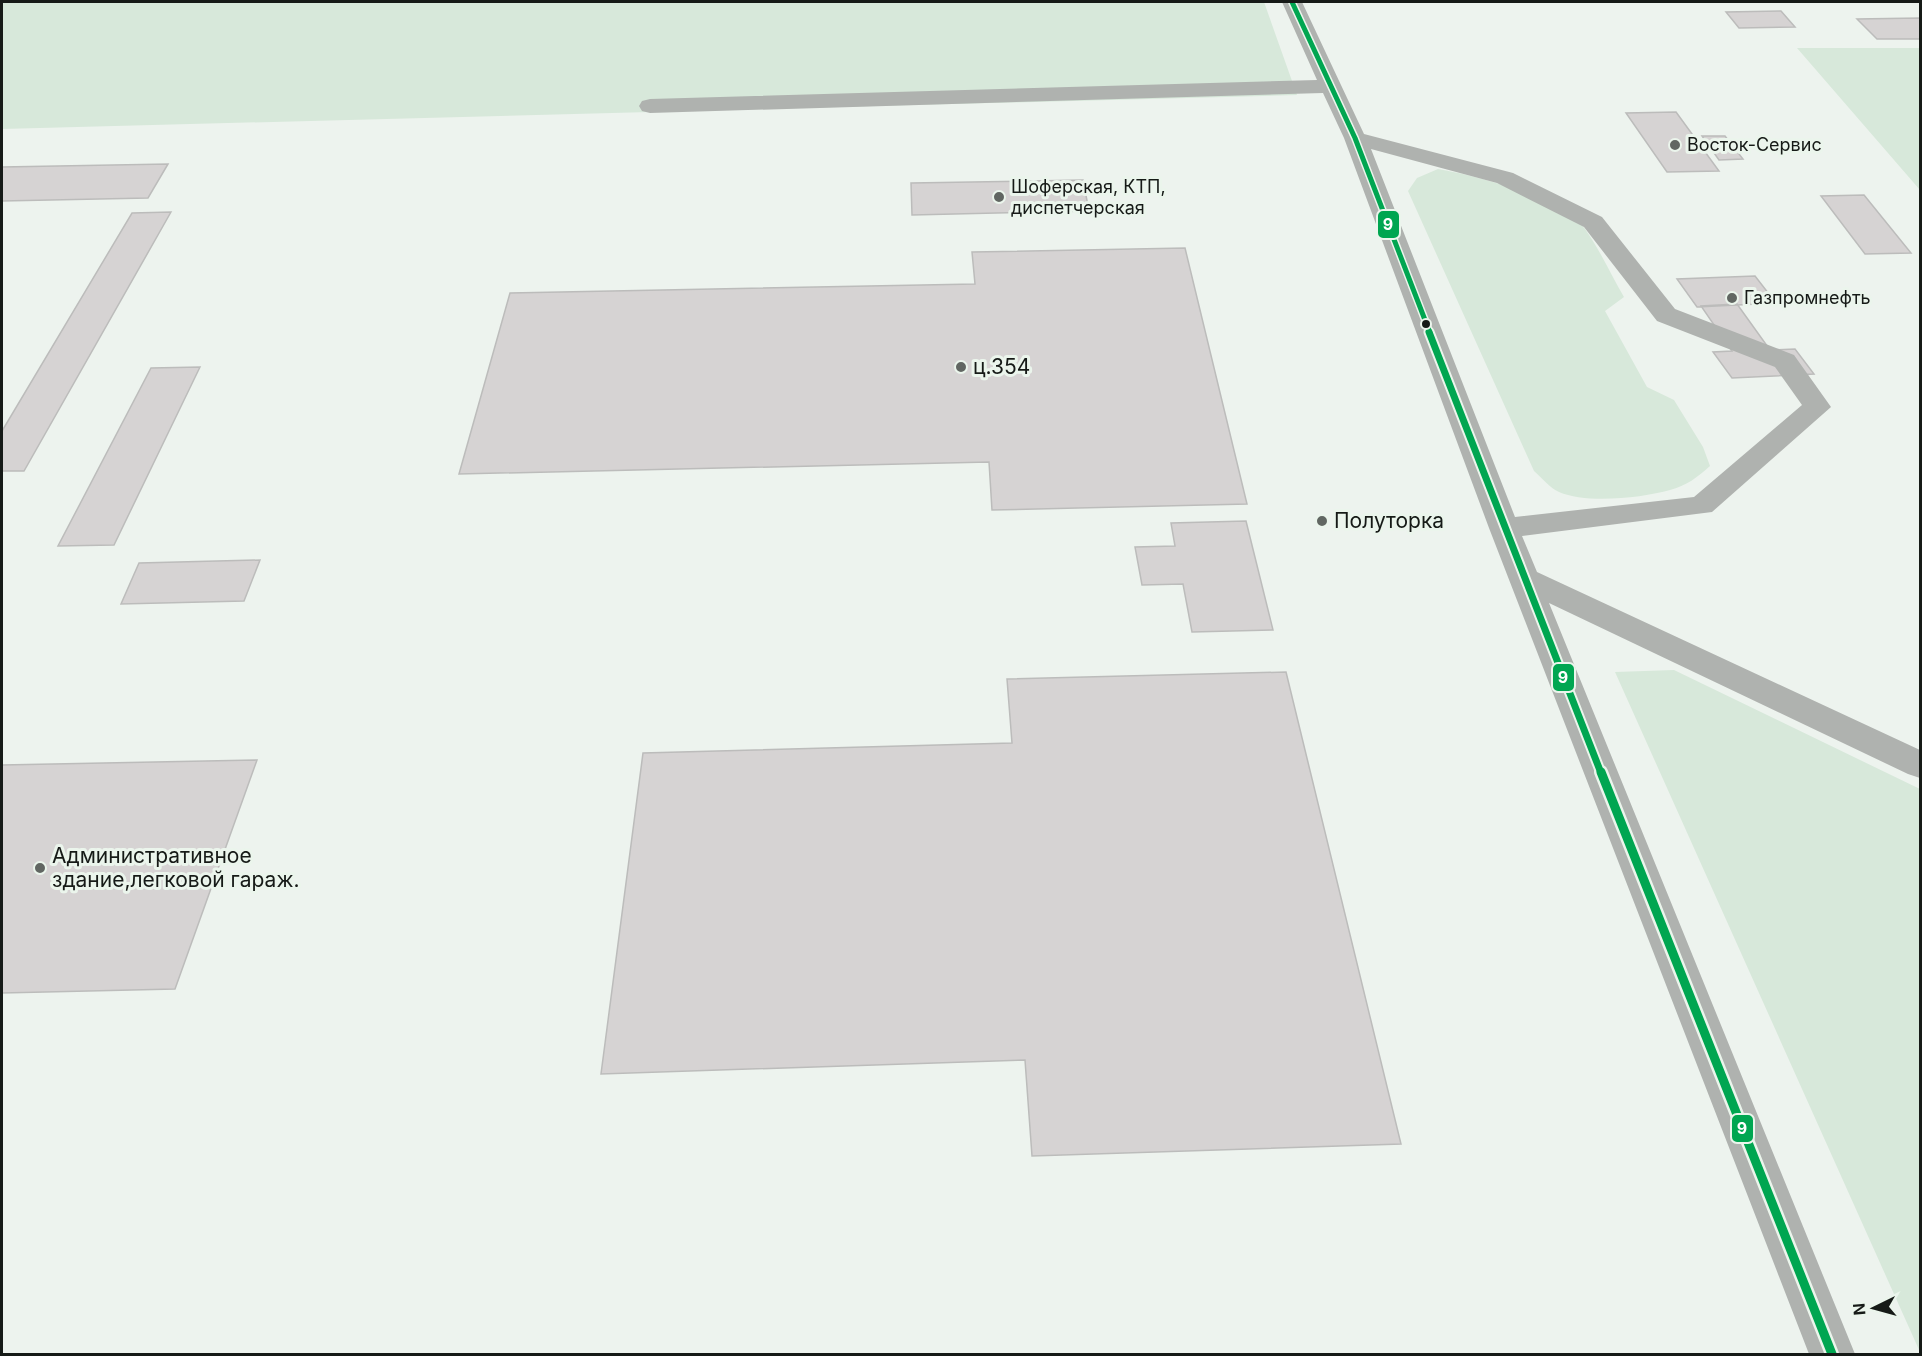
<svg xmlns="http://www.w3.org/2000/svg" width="1922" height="1356" viewBox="0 0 1922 1356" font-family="Inter,sans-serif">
  <rect width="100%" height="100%" fill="#edf3ee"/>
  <path fill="#d7e8da" d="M2,2h1262l33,93 -1295,34z
    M1797,48h123v142z
    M1438,169c36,6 125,29 147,60 15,21 26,46 39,68l-19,14 42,76 27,13 29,47 7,19c-12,11 -24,20 -40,24 -28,8 -84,14 -111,2 -9,-4 -18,-15 -25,-21l-126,-280 9,-13z
    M1674,670l246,119v563l-305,-680z"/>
  <path fill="#d6d3d3" stroke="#bcbcbb" stroke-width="1.5" d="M1781,11l14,16 -56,1 -13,-16z
    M1920,18v21h-43l-20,-20z
    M1676,112l43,59 -52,1 -41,-59z
    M1702,136h23l18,23 -24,1z
    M168,164l-20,34 -146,3v-34z
    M1083,180l6,31 -177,4 -1,-32z
    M1864,195l47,58 -46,1 -44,-58z
    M171,212l-147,259h-22v-40l130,-218z
    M1185,248l62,256 -255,6 -3,-48 -530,12 51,-181 465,-9 -3,-32z
    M1755,276l21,27 -79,4 -20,-28z
    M1737,304l33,46 25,-1 19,25 -82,4 -19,-26 19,-1 -31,-45z
    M200,367l-86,178 -56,1 93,-178z
    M1246,521l27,109 -81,2 -9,-48 -41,1 -7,-38 40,-1 -4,-23z
    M260,560l-16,41 -123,3 18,-41z
    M1286,672l115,472 -369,12 -7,-96 -424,14 42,-321 369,-10 -5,-64z
    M257,760l-82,229 -173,4v-228z"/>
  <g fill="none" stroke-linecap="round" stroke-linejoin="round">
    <path fill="#afb2af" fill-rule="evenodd" d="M1282,2h20l62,132 149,39 89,44 73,92 119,46 37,52 -119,105 -190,24 15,36 383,178v28l-12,-4 -359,-171 306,751h-46l-320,-826 -145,-390 -21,-45 -673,20 -8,-2 -3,-5 3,-5 8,-2 667,-19zM1371,149l126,34 87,44 73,94 118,46 27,38 -108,92 -179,20z"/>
    <g stroke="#ebf5ec" stroke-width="8">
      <path id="bus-1-far2" d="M1292,2l63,136 75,195"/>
    </g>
    <g stroke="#ebf5ec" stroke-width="11">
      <path id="bus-1-far1" d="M1429,332l172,441"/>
    </g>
    <g stroke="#ebf5ec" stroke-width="14">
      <path id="bus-1" d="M1601,772l231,582"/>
    </g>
    <use href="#bus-1-far2" stroke="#00a651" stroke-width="5"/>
    <use href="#bus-1-far1" stroke="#00a651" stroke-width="7"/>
    <use href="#bus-1" stroke="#00a651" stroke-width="9"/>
  </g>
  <g fill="#616662" stroke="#ebf5ec" stroke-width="2">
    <circle cx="1675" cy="145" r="6"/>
    <circle cx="999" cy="197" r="6"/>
    <circle cx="1732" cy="298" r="6"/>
    <circle cx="961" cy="367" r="6"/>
    <circle cx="1322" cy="521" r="6"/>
    <circle cx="40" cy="868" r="6"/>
  </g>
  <circle fill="#161a17" stroke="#ebf5ec" stroke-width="2" cx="1426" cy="324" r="5"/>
  <g text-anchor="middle" stroke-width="6" stroke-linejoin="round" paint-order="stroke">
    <g font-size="18" fill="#161a17" stroke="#ebf5ec" text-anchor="start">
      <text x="1687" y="151">Восток-Сервис</text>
      <text x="1011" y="193">Шоферская, КТП,<tspan x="1011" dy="21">диспетчерская</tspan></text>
      <text x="1744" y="304">Газпромнефть</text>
    </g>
    <g font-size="21" fill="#161a17" stroke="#ebf5ec" text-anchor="start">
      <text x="973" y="374">ц.354</text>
      <text x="1334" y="528">Полуторка</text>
      <text x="52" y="863">Административное<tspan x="52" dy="24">здание,легковой гараж.</tspan></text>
    </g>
  </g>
  <g stroke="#ebf5ec" stroke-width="2">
    <rect x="1377" y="210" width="23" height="29" rx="6" fill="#00a651"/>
    <rect x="1552" y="663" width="23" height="29" rx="6" fill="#00a651"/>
    <rect x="1731" y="1114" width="23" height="29" rx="6" fill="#00a651"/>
  </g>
  <g font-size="16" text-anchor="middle" font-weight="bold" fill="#fff">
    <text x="1388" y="230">9</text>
    <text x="1563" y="683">9</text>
    <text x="1742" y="1134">9</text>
  </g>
  <rect width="1922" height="1356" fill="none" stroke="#161a17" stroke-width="6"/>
  <g transform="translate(1874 1308) rotate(265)" stroke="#ebf5ec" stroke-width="4.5" paint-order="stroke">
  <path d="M0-4.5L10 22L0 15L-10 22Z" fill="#161a17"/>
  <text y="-9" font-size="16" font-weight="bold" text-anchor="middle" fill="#161a17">N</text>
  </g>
</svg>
